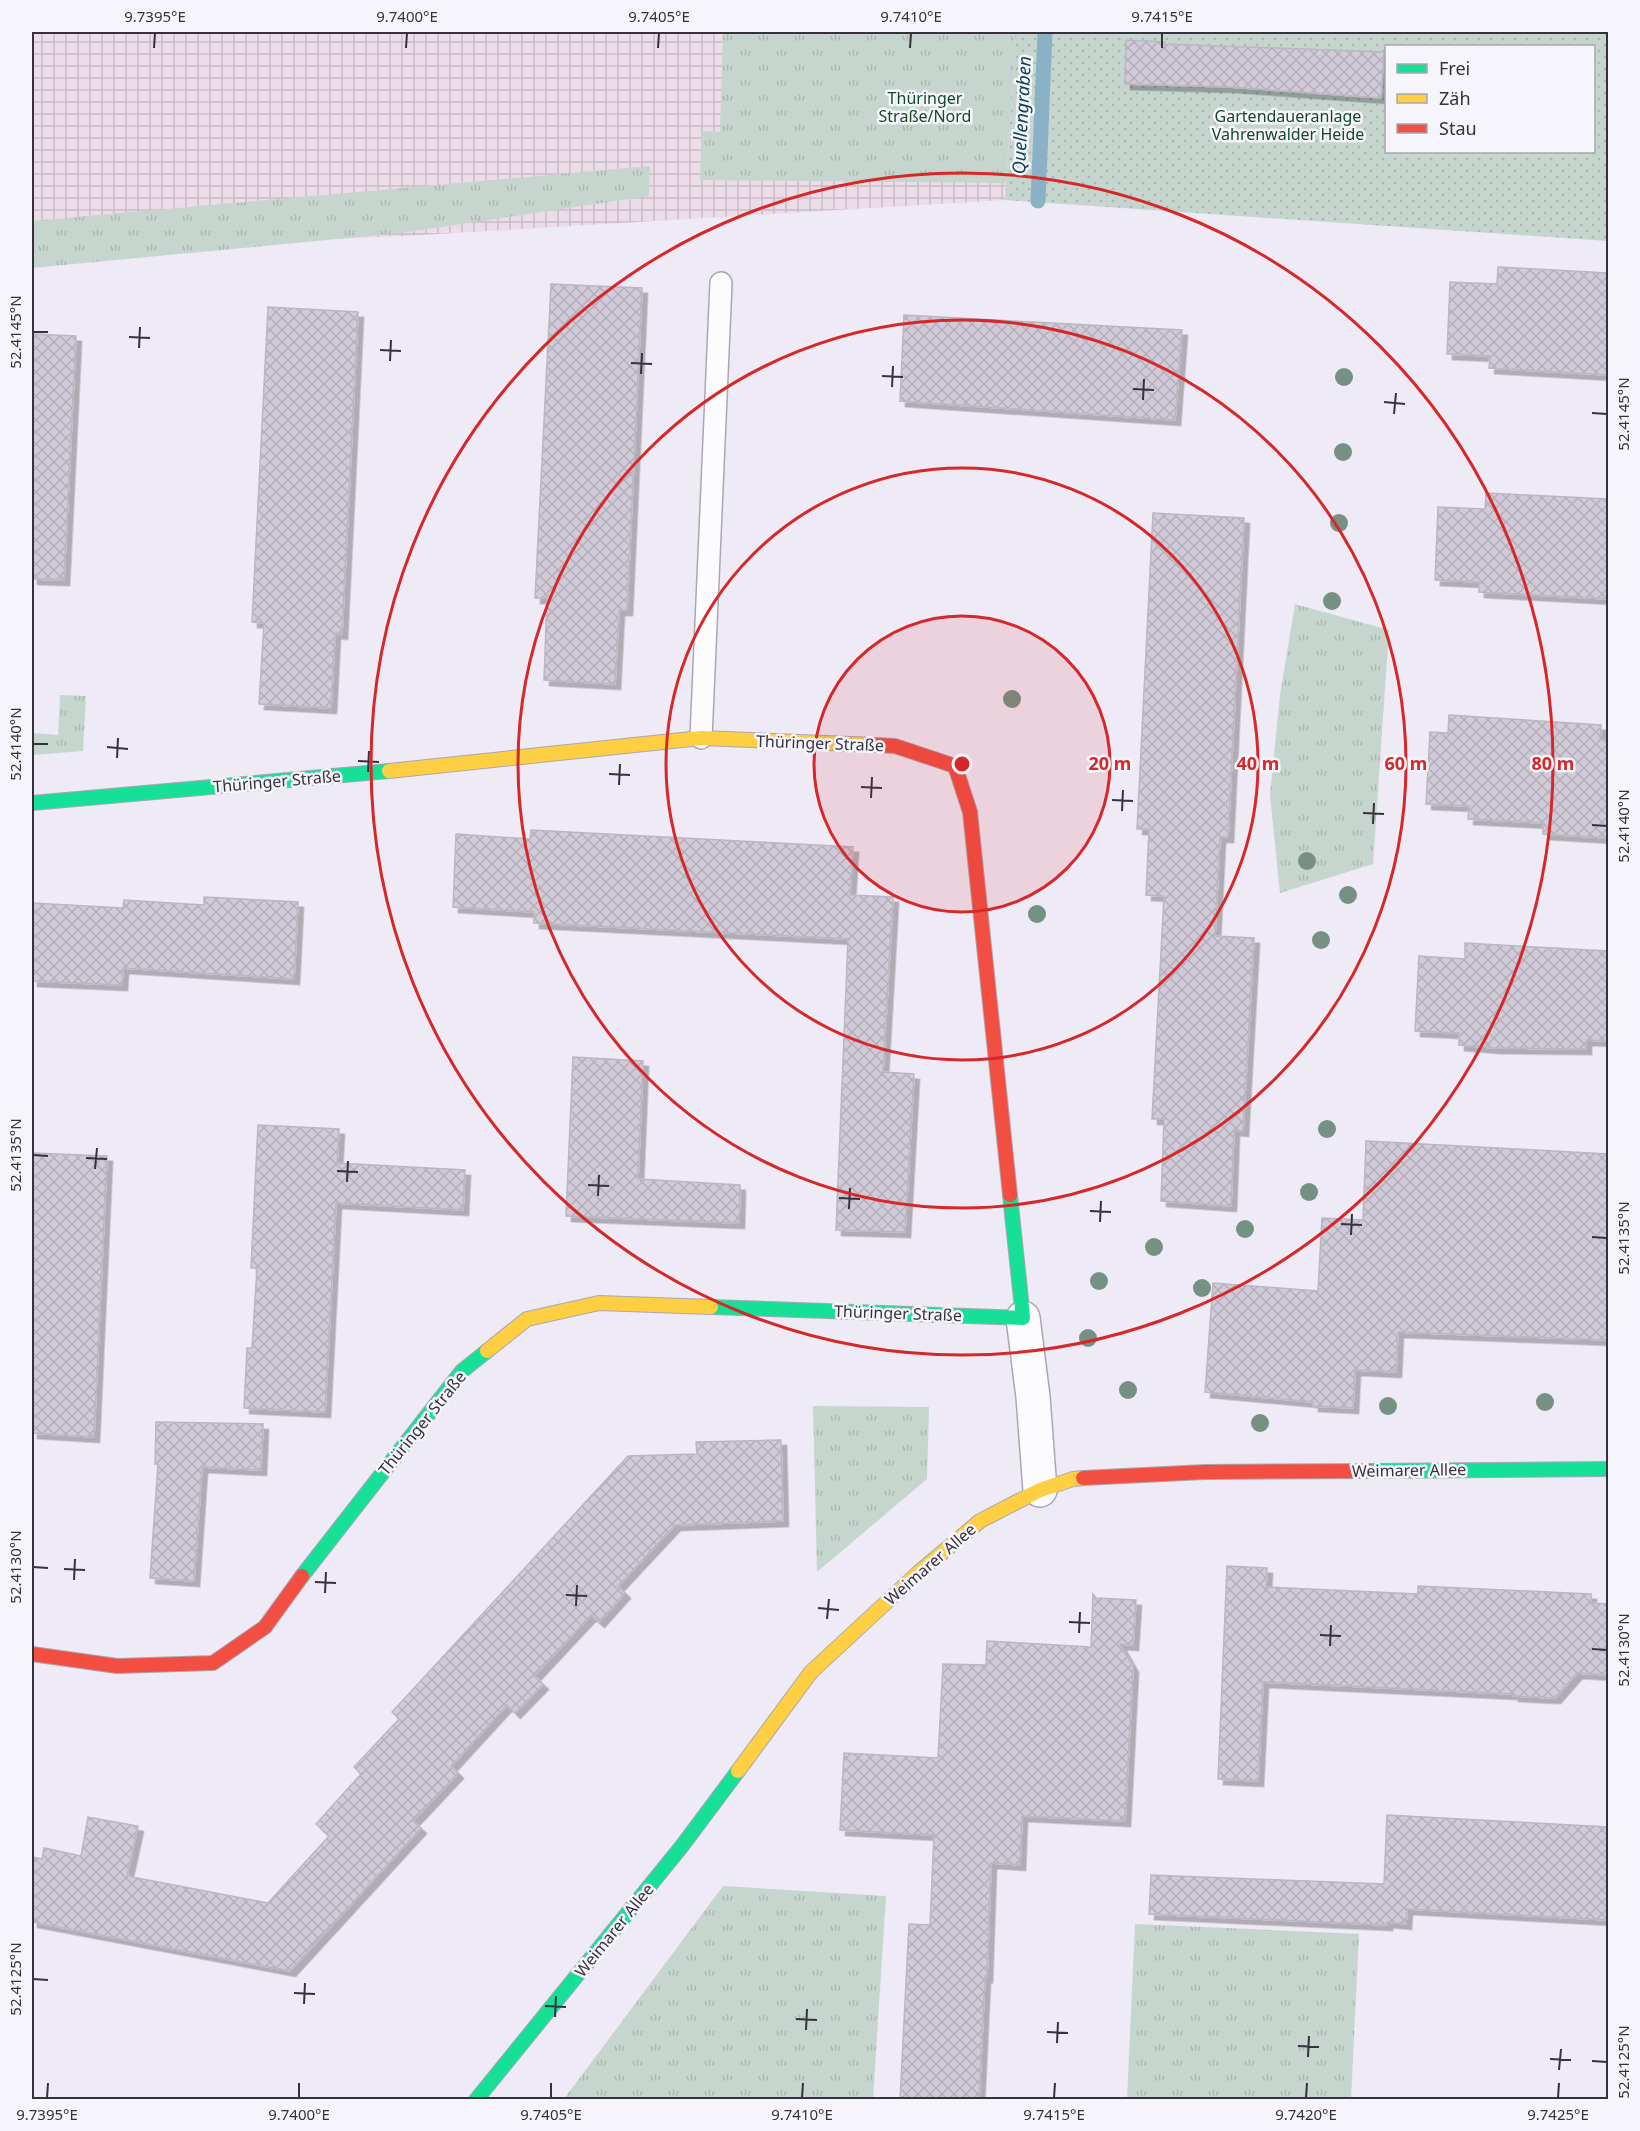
<svg xmlns="http://www.w3.org/2000/svg" width="1640" height="2131" viewBox="0 0 1640 2131" font-family="'Noto Sans',sans-serif">
  <defs>
    <pattern id="industrial-grid" width="8" height="8" patternUnits="userSpaceOnUse" patternTransform="scale(1.5)"><rect width="8" height="8" fill="#ebdce7"/><path d="M0 4h8M4 0v8" fill="none" stroke="#cabdc7"/></pattern>
    <pattern id="grass-tufts" width="24" height="20" patternUnits="userSpaceOnUse" patternTransform="scale(1.5)"><rect width="24" height="20" fill="#c6d6ce"/><path d="M3 7l-1-3M5 7V3M7 7l1-3M15 17l-1-3M17 17v-4M19 17l1-3" fill="none" stroke="#abb8b2"/></pattern>
    <pattern id="garden-dots" width="8" height="8" patternUnits="userSpaceOnUse" patternTransform="scale(1.5)"><rect width="8" height="8" fill="#c6d6ce"/><path d="M2 2h.1M6 6h.1" fill="none" stroke="#abb8b2" stroke-width="1.8" stroke-linecap="round"/></pattern>
    <pattern id="building-cross-hatch" width="8" height="8" patternUnits="userSpaceOnUse" patternTransform="scale(1.5)"><rect width="8" height="8" fill="#d1cad8"/><path d="M0 0l8 8M0 8l8-8" fill="none" stroke="#b4aeba"/></pattern>
    <filter id="shadow"><feDropShadow dx="5.5" dy="5.5" stdDeviation="0" flood-color="#0004"/></filter>
  </defs>
  <rect width="100%" height="100%" fill="#eeeaf6"/>
  <path fill="url(#industrial-grid)" d="M32,32h984l-11,168 -601,36 -280,11 -92,8z"/>
  <path fill="url(#grass-tufts)" d="M723,32h293l-10,151 -306,-3 2,-49 18,1z
    M650,166l-1,30 -249,37 -368,35v-47z
    M1295,604l94,26 -16,234 -93,29 -10,-98 10,-100z
    M60,695l26,1 -3,55 -51,4v-22l26,2z
    M813,1406l116,1 -2,72 -110,93z
    M723,1886l163,10 -13,203h-309z
    M1135,1924l224,10 -8,165h-224z"/>
  <path fill="url(#garden-dots)" fill-rule="evenodd" d="M1016,32h592v209l-603,-41zM1386,46h208v106h-208z"/>
  <g fill="none" stroke-linecap="round" stroke-linejoin="round">
    <path stroke="#8bb1c7" stroke-width="15" d="M1038,201l7,-169"/>
  </g>
  <path fill="url(#building-cross-hatch)" stroke="#bbb6c1" stroke-width="1.5" filter="url(#shadow)" d="M1126,40l39,2 -1,2 220,8 -3,46 -152,-11 -104,-3z
    M1498,267l110,6v102l-119,-7 1,-12 -43,-2 3,-72 47,2z
    M551,284l91,4 -15,322h-8l-4,74 -71,-4 3,-82h-12z
    M268,307l90,5 -16,322 -7,-1 -4,75 -72,-4 5,-81 -12,-1z
    M904,315l278,15 -7,90 -275,-19z
    M32,334l44,2 -12,244 -32,-1z
    M1486,493l122,6v100l-129,-7v-10l-44,-2 3,-73 47,2z
    M1153,513l91,5 -16,319h-8l-5,99 39,2 -11,193 -9,-1 -3,76 -70,-5 3,-82h-12l12,-223 -18,-1 3,-66h-12z
    M1449,715l152,10 -1,15h8v98l-65,-4v-11l-75,-4 1,-13 -43,-2 4,-72 18,1z
    M531,830l322,17 -3,48 43,2 -10,175 31,2 -9,158 -69,-2 12,-291 -314,-16v-11l-81,-5 3,-73 74,5z
    M204,897l94,5 -4,77 -171,-11 -1,17 -90,-4 1,-78 90,5 1,-8 80,5z
    M1465,943l143,8v90l-22,-1v9l-92,-1 -35,-3v-12l-44,-2 4,-75 46,3z
    M573,1057l70,4 -5,118 102,6 -1,38 -173,-7z
    M258,1125l81,4 -2,34 128,7 -2,40 -127,-7 -11,209 -81,-4 3,-60h5l5,-80h-6z
    M1366,1141l242,13v186l-210,-8 -2,40 -41,-2 -2,38 -40,-2v-4l-108,-10 8,-109 105,8 4,-73 41,2z
    M32,1153l75,3 -13,281 -62,-4z
    M156,1422l107,2 -2,46 -59,-3 -8,114 -44,-3 8,-114h-3z
    M781,1440l2,81 -108,4 -57,61 7,7 -26,29 -8,-7 -57,61 9,8 -28,29 -8,-8 -56,61 7,7 -45,48 8,7 -131,143 -258,-49v-65l10,2 2,-11 37,8 7,-39 50,9 -11,50 141,27 61,-67 -13,-12 45,-50 -7,-7 45,-48 -7,-7 236,-256 69,-2 -1,-12z
    M1227,1566l40,2 -1,19 152,7v-8l173,8v9l17,1v71l-31,-2 -22,25 -42,-2v-2l-250,-12 -5,99 -40,-2z
    M1093,1594l3,4 40,2 -3,45 -13,-1 13,23 -8,154 -103,-5 -2,49 -29,-2 -4,114 -2,-1 -6,124h-79l9,-176 21,1 4,-90 -94,-5 4,-77 94,5 5,-94 43,1 1,-24 104,6z
    M1387,1815l221,12v93l-201,-11 -1,15 -19,-2v3l-238,-11 2,-39 233,9z"/>
  <g fill="none" stroke-linecap="round" stroke-linejoin="round">
    <g stroke="#aba7b2" stroke-width="24">
      <path id="lane" d="M701,738l20,-455"/>
    </g>
    <g stroke="#aba7b2" stroke-width="36">
      <path id="street" d="M1023,1318l10,79 7,93"/>
    </g>
    <g stroke="#aba7b2" stroke-width="16">
      <path id="fast" d="M32,803l357,-32
        M711,1307l312,11 -13,-123
        M1369,1471l239,-2
        M302,1576l160,-205 25,-20
        M476,2100l206,-254 56,-75"/>
    </g>
    <g stroke="#aba7b2" stroke-width="16">
      <path id="slow" d="M389,771l312,-33 175,7
        M487,1351l40,-32 72,-16 112,4
        M738,1771l73,-99 107,-99 62,-52 60,-31 33,-11 10,-1"/>
    </g>
    <g stroke="#aba7b2" stroke-width="16">
      <path id="jam" d="M876,745l19,1 60,20 15,46 40,383
        M1083,1478l122,-6 164,-1
        M32,1654l85,12 96,-3 52,-36 37,-51"/>
    </g>
    <use href="#lane" stroke="#fcfcfe" stroke-width="21"/>
    <use href="#street" stroke="#fcfcfe" stroke-width="33"/>
    <use href="#fast" stroke="#16e098" stroke-width="14"/>
    <use href="#slow" stroke="#ffcf43" stroke-width="14"/>
    <use href="#jam" stroke="#f24e42" stroke-width="14"/>
  </g>
  <g fill="#769184">
    <circle cx="1344" cy="377" r="9"/>
    <circle cx="1343" cy="452" r="9"/>
    <circle cx="1339" cy="523" r="9"/>
    <circle cx="1332" cy="601" r="9"/>
    <circle cx="1012" cy="699" r="9"/>
    <circle cx="1307" cy="861" r="9"/>
    <circle cx="1348" cy="895" r="9"/>
    <circle cx="1037" cy="914" r="9"/>
    <circle cx="1321" cy="940" r="9"/>
    <circle cx="1327" cy="1129" r="9"/>
    <circle cx="1309" cy="1192" r="9"/>
    <circle cx="1245" cy="1229" r="9"/>
    <circle cx="1154" cy="1247" r="9"/>
    <circle cx="1099" cy="1281" r="9"/>
    <circle cx="1202" cy="1288" r="9"/>
    <circle cx="1088" cy="1338" r="9"/>
    <circle cx="1128" cy="1390" r="9"/>
    <circle cx="1545" cy="1402" r="9"/>
    <circle cx="1388" cy="1406" r="9"/>
    <circle cx="1260" cy="1423" r="9"/>
  </g>
  <path fill="none" stroke="#35313d" stroke-width="2" d="M154,48l1,-15M406,48l1,-15M658,48l1,-15M910,48l1,-15M1162,48v-15M33,332h15M129,337l21,1M139,348l1,-21M380,350l21,1M390,361l1,-21M631,363l21,1M641,374l1,-21M882,376l21,1M892,387l1,-21M1133,389l21,1M1143,400l1,-21M1384,402l21,2M1592,413l15,1M1394,414l2,-21M33,744h15M107,747l21,2M117,758l1,-20M358,761l21,1M368,772l1,-21M609,774l21,1M619,785l1,-21M861,787l21,1M871,798l1,-21M1112,800l21,1M1122,811l1,-21M1363,813l21,1M1373,824l1,-21M1592,825l15,1M33,1155l15,1M86,1158l21,1M95,1169l2,-21M337,1171l21,1M347,1182l1,-21M588,1185l21,1M598,1196l1,-21M839,1198l21,1M849,1209l1,-21M1090,1211l21,1M1100,1222l1,-21M1341,1224l21,1M1351,1235l1,-21M1592,1237l15,1M33,1567l15,1M64,1569l21,1M74,1580l1,-21M315,1582l21,1M325,1593l1,-21M566,1595l21,1M576,1606l1,-21M818,1608l21,2M827,1619l2,-20M1069,1622l21,1M1079,1633l1,-21M1320,1635l21,1M1330,1646l1,-21M1592,1649l15,1M33,1979l15,1M294,1993l21,1M304,2004l1,-21M545,2006l21,1M555,2017l1,-21M796,2019l21,1M806,2030l1,-21M1047,2032l21,1M1057,2043l1,-21M1298,2046l21,1M1308,2057l1,-21M1550,2059l21,1M1592,2061l15,1M1559,2070l2,-21M47,2098l1,-15M299,2098v-15M551,2098v-15M802,2098l1,-15M1054,2098l1,-15M1306,2098l1,-15M1558,2098l1,-15"/>
  <circle cx="962" cy="764" r="148" fill="#d62828" fill-opacity=".12"/>
  <g fill="none" stroke="#d62828" stroke-width="3">
    <circle cx="962" cy="764" r="148"/>
    <circle cx="962" cy="764" r="296"/>
    <circle cx="962" cy="764" r="444"/>
    <circle cx="962" cy="764" r="591"/>
  </g>
  <g text-anchor="middle" stroke-width="5" stroke-linejoin="round" paint-order="stroke">
    <g font-size="16" fill="#134927" stroke="#f6f5fb">
      <text x="925" y="104">Thüringer<tspan x="925" dy="18">Straße/Nord</tspan></text>
      <text x="1288" y="122">Gartendaueranlage<tspan x="1288" dy="18">Vahrenwalder Heide</tspan></text>
    </g>
    <g font-size="16" fill="#35313d" stroke="#f6f5fb">
      <text transform="translate(820 743) rotate(2)" y="6">Thüringer Straße</text>
      <text transform="translate(277 781) rotate(-5)" y="6">Thüringer Straße</text>
      <text transform="translate(898 1313) rotate(2)" y="6">Thüringer Straße</text>
      <text transform="translate(422 1423) rotate(-51)" y="6">Thüringer Straße</text>
      <text transform="translate(1409 1470) rotate(-1)" y="6">Weimarer Allee</text>
      <text transform="translate(930 1564) rotate(-41)" y="6">Weimarer Allee</text>
      <text transform="translate(614 1930) rotate(-51)" y="6">Weimarer Allee</text>
    </g>
    <g font-size="18" font-style="italic" fill="#104055" stroke="#f6f5fb">
      <text transform="translate(1022 115) rotate(-87)" y="6">Quellengraben</text>
    </g>
  </g>
  <circle cx="962" cy="764" r="9" fill="#d62828" stroke="#f6f5fb" stroke-width="3"/>
  <g font-size="18" text-anchor="middle" font-weight="bold" fill="#d62828" stroke="#f6f5fb" stroke-width="5" stroke-linejoin="round" paint-order="stroke">
    <text x="1110" y="770">20 m</text>
    <text x="1258" y="770">40 m</text>
    <text x="1406" y="770">60 m</text>
    <text x="1553" y="770">80 m</text>
  </g>
  <rect width="1640" height="2131" fill="none" stroke="#f6f5fb" stroke-width="66"/>
  <rect x="1385" y="45" width="210" height="108" fill="#f6f5fb" stroke="#a9a7af" stroke-width="1.5"/>
  <rect x="1397" y="64" width="30" height="9" fill="#16e098" stroke="#a9a7af" stroke-width="1.5"/>
  <text x="1439" y="75" font-size="18" fill="#35313d">Frei</text>
  <rect x="1397" y="94" width="30" height="9" fill="#ffcf43" stroke="#a9a7af" stroke-width="1.5"/>
  <text x="1439" y="105" font-size="18" fill="#35313d">Zäh</text>
  <rect x="1397" y="124" width="30" height="9" fill="#f24e42" stroke="#a9a7af" stroke-width="1.5"/>
  <text x="1439" y="135" font-size="18" fill="#35313d">Stau</text>
  <rect x="33" y="33" width="1574" height="2065" fill="none" stroke="#35313d" stroke-width="2"/>
  <g font-size="15" text-anchor="middle" fill="#35313d">
    <text x="155" y="22">9.7395°E</text>
    <text x="407" y="22">9.7400°E</text>
    <text x="659" y="22">9.7405°E</text>
    <text x="911" y="22">9.7410°E</text>
    <text x="1162" y="22">9.7415°E</text>
    <text transform="translate(16 332) rotate(-90)" y="5">52.4145°N</text>
    <text transform="translate(1624 414) rotate(-90)" y="5">52.4145°N</text>
    <text transform="translate(16 744) rotate(-90)" y="5">52.4140°N</text>
    <text transform="translate(1624 826) rotate(-90)" y="5">52.4140°N</text>
    <text transform="translate(16 1155) rotate(-90)" y="5">52.4135°N</text>
    <text transform="translate(1624 1238) rotate(-90)" y="5">52.4135°N</text>
    <text transform="translate(16 1567) rotate(-90)" y="5">52.4130°N</text>
    <text transform="translate(1624 1650) rotate(-90)" y="5">52.4130°N</text>
    <text transform="translate(16 1979) rotate(-90)" y="5">52.4125°N</text>
    <text transform="translate(1624 2062) rotate(-90)" y="5">52.4125°N</text>
    <text x="47" y="2120">9.7395°E</text>
    <text x="299" y="2120">9.7400°E</text>
    <text x="551" y="2120">9.7405°E</text>
    <text x="802" y="2120">9.7410°E</text>
    <text x="1054" y="2120">9.7415°E</text>
    <text x="1306" y="2120">9.7420°E</text>
    <text x="1558" y="2120">9.7425°E</text>
  </g>
</svg>
